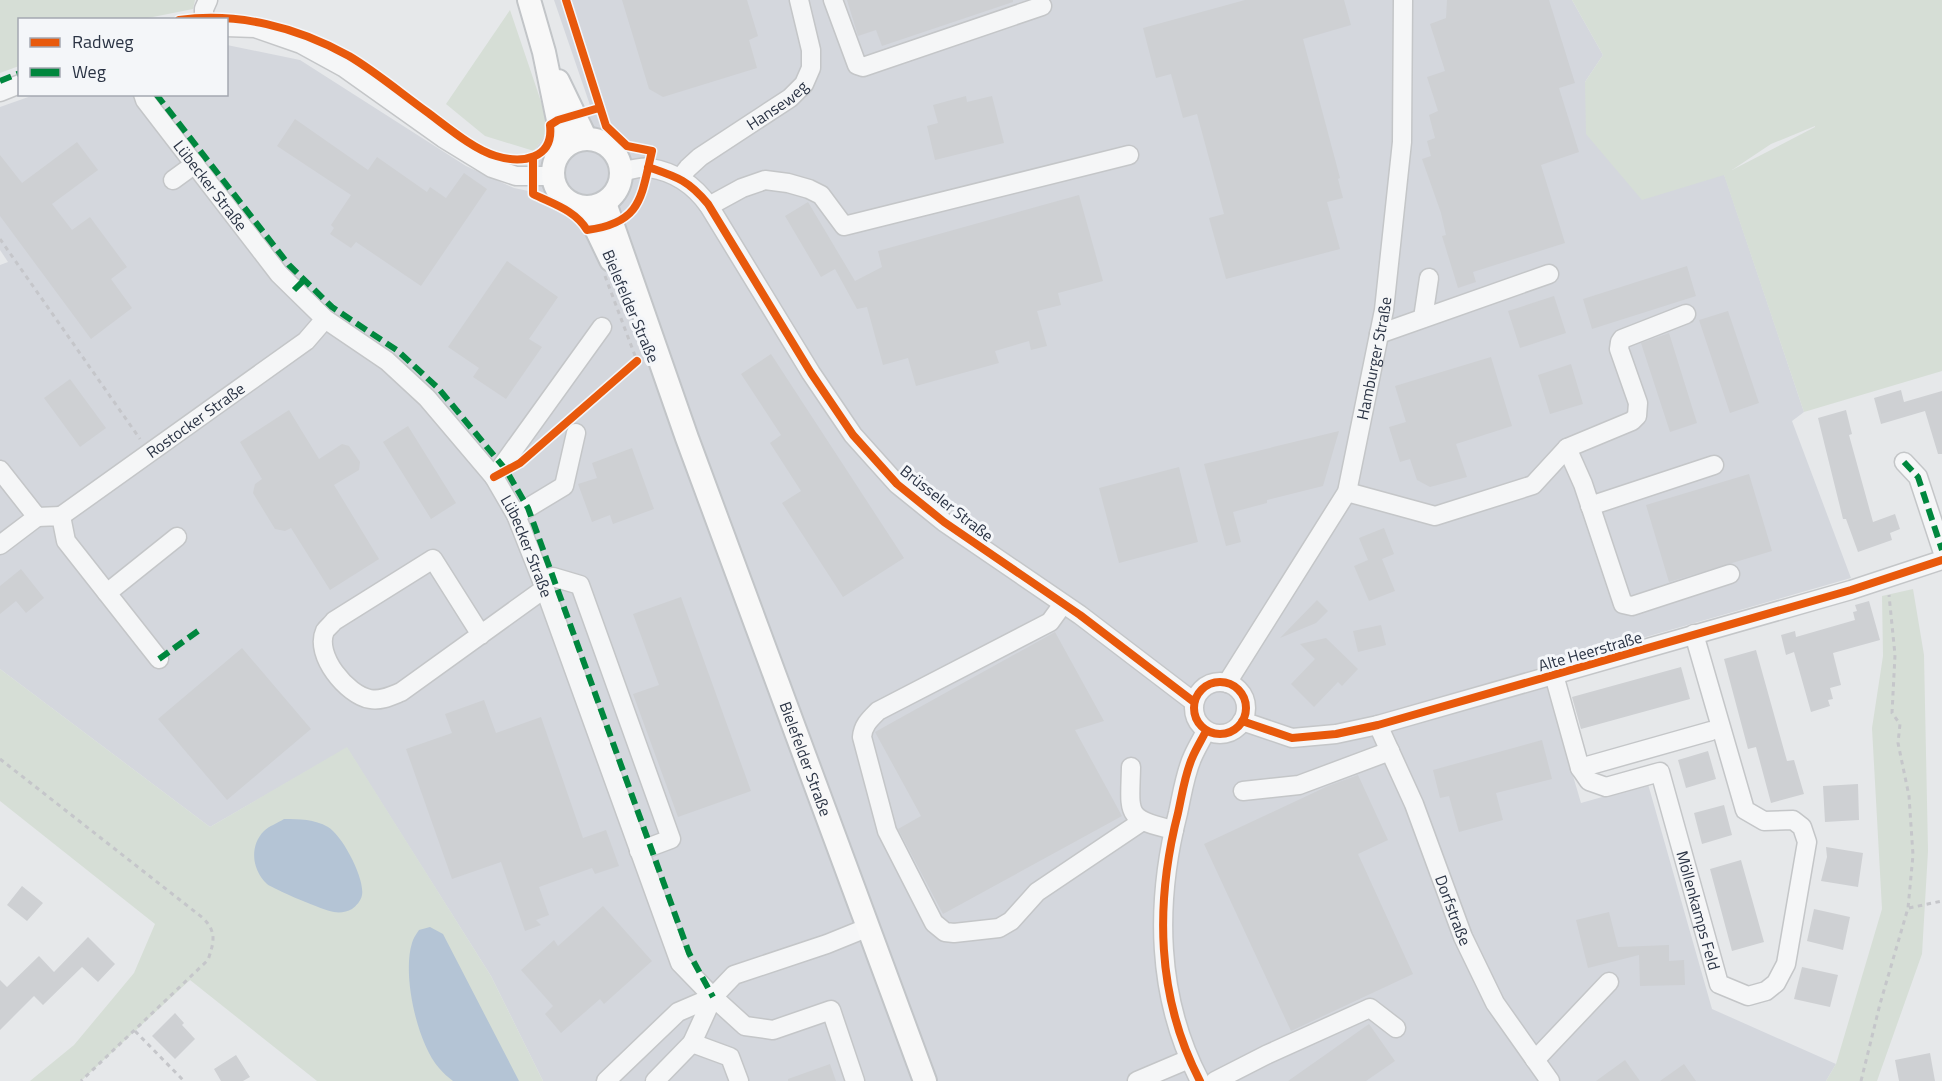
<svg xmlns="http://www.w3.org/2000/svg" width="1942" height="1081" viewBox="0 0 1942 1081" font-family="'Titillium Web',sans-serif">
  <rect width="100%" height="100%" fill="#e6e8ea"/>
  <path fill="#d4d7dd" d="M554,0h1018l31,55 -18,27 139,92 80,238 -12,9 59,157 -310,89 40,136 67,-19 64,225 124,55 -10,17h-1283l-52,-105 -144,-228 -137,79 -210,-158v-404l8,-3 -8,-12v-143l34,-12 192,-1 1,-49 73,15 166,106 48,22 24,5 -4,-42 16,-23 43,-14z"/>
  <path fill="#d6ded6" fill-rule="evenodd" d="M0,0h195l-2,9 -50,10 -123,1 -1,46 -19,7z
    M1572,0h370v371l-138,41 -80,-237 -82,25 -56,-66 -1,-52 18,-27zM1815,126v1l-83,43 39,-26z
    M510,10l40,118 -16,23 -49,-15 -39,-32z
    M1913,589l11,66 4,196 -6,103 -45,127h-51l10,-17 46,-155 -10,-181 11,-72 -1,-60z
    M0,669l210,158 137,-80 144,229 52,105h-226l-127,-101 -109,101h-51l44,-36 60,-72 21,-49 -155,-123z"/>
  <path fill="#b4c4d5" d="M284,819c16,0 30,0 44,8 14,8 37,51 34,68 -1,6 -6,11 -10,14 -5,3 -12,4 -18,3 -9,-1 -61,-23 -67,-28 -15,-14 -18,-38 -3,-53 5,-5 14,-8 20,-12z
    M430,927l13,7 76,147h-66c-5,-4 -10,-8 -14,-13 -22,-25 -37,-93 -27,-125 1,-4 4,-9 7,-13z"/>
  <path fill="#ced0d3" d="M622,0h125l11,36 -9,4 8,28 -94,29 -14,-8z
    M847,0h166v2l-131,44 -6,-16 -18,6z
    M1245,0h99l7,25 -48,14 37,139 -2,1 5,19 -16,4 13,47 -114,30 -17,-61 15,-4 -27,-100 -14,4 -12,-44 -15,4 -13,-50z
    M1447,0h102l26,83 -16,5 20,64 -38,13 24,78 -92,29 3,10 -18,6 -16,-52 4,-1 -5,-22 -19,-54 9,-3 -4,-15 8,-3 -6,-23 9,-4 -11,-34 18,-6 -15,-47 16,-6z
    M966,96l1,6 25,-6 12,47 -69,17 -8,-34 11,-3 -5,-18z
    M295,119l73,51 9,-13 50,35 3,-5 16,11 18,-25 23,16 -66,97 -65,-44 -5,6 -21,-14 4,-6 -3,-3 20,-30 -74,-49z
    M77,142l21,28 -46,34 20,26 18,-13 37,50 -16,12 21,29 -41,31 -91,-123v-61l22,28z
    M1079,195l24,86 -45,12 3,12 -24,6 10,35 -16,4 -2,-9 -34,10 4,12 -83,23 -8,-28 -25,7 -16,-58 -10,2 -22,-40 -14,8 -36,-61 23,-14 47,79 27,-14 -4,-16z
    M507,261l51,36 -29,42 13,8 -36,52 -33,-22 6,-9 -31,-21z
    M1687,266l9,30 -104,33 -9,-30z
    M1554,296l12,37 -46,15 -12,-37z
    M1728,311l31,92 -29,10 -31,-93z
    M1669,333l28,90 -27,9 -29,-89z
    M771,354l133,204 -61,39 -61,-94 19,-12 -31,-48 11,-8 -40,-61z
    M1491,357l21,69 -56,18 11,33 -37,10 -13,-7 -7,-21 -10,3 -11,-35 17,-5 -11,-36z
    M1571,364l12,40 -33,10 -12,-39z
    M70,379l36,49 -26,19 -36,-49z
    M1901,390l3,12 38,-11v63h-4l-13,-43 -44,13 -7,-26z
    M289,410l30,49 23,-15 7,2 11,16 -1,8 -25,15 45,74 -49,31 -39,-62 -6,3 -10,-2 -22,-36 2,-9 7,-5 -22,-37z
    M1846,410l6,24 -3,1 24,87 22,-8 5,15 -10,4 2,7 -34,12 -12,-33h-3l-25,-101z
    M408,426l48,77 -25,16 -48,-77z
    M1339,431l-16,55 -56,14v3l-34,9 8,30 -15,4 -22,-82z
    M632,448l22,61 -41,15 -3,-9 -18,7 -14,-38 19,-6 -5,-15z
    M1179,467l19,75 -79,21 -20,-75z
    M1749,474l23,77 -103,31 -23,-77z
    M1384,528l10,26 -12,5 13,32 -26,10 -15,-35 14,-6 -9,-22z
    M21,569l23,29 -18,15 -10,-12 -16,13v-28z
    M681,597l70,194 -73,26 -45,-123 26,-9 -26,-71z
    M1317,600l11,11 -12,12 -36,15z
    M1869,601l11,39 -47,13 8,32 -11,3 3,11 -5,1 2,6 -19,6 -17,-60 -8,3 -5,-20 14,-4 1,6 59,-17 -2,-8 4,-1 -2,-6z
    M1381,625l5,20 -28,7 -5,-21z
    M1055,632l49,89 -29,9 47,86 -179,98 -45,-85 23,-13 -46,-84z
    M1326,638l32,31 -16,17 -4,-4 -24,25 -23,-23 24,-25 -15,-15z
    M242,648l69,81 -84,71 -69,-81z
    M1756,650l31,111 7,-1 10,34 -33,9 -15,-56 -8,2 -24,-90z
    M1681,667l9,32 -109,30 -9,-32z
    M484,700l12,33 45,-16 42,121 23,-8 13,36 -24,8 -3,-6 -53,19 10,28 -13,5 5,5 -16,6 -24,-69 -49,17 -46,-130 46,-16 -7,-19z
    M1542,740l10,39 -56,14 7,27 -44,12 -10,-36 -9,2 -7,-28z
    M1708,751l8,28 -30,9 -8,-28z
    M1358,775l30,65 -30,14 55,120 -122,57 -87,-187 124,-58z
    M1858,784l1,36 -34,2 -2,-36z
    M1724,805l8,30 -30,9 -8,-31z
    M1826,847l37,6 -5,34 -37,-6 6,-24z
    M1741,860l23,82 -32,9 -22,-82z
    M22,886l21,17 -16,18 -20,-16z
    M603,906l49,55 -48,43 -4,-5 -39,34 -16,-19 8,-8 -32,-36 33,-30 4,6z
    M1814,909l36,8 -7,33 -36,-9z
    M1609,912l9,35 51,-2v16l15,-1 1,25 -45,1 -1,-31 -51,13 -12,-48z
    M88,937l27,27 -17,18 -16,-15 -39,38 -9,-9 -34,34v-50l7,7 32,-31 15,16z
    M1802,967l36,8 -8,32 -36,-8z
    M175,1013l9,10 -2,2 13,14 -20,20 -23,-23z
    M1369,1024l26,37 -29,20h-78z
    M1930,1053l5,28h-36l-4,-21z
    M236,1055l14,22 -7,4h-22l-7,-12z
    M1625,1060l15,21h-44z
    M830,1064l6,17h-48v-2z
    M1684,1064l12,17h-36z"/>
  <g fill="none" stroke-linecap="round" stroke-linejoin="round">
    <g stroke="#c4c6c8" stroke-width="21">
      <g id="minor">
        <path d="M833,0l24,65 6,2 179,-61"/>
        <path d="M204,20v-11l4,-9"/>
        <path d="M226,27l29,1 46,16 42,23 100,71 49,30 24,8h37"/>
        <path d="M0,92l20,-8"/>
        <path id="s1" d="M143,94l2,6 134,174 46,45 62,42 40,37 67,79 22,38 26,66 138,382 33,34 32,29 28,4 58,-20 24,71"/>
        <path d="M622,172c8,-2 20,-6 28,-4 25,4 45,18 59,38l102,167 42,62 44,49 47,38 136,93 114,87"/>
        <path id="s2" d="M680,178l8,-10 12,-11 90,-59 14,-14 7,-16v-18l-12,-50"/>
        <path d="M173,180l22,-16"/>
        <path d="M709,206l33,-18 23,-8 23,3 21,6 12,6 23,31 285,-71"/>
        <path d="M1423,318l6,-40"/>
        <path d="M1379,334l170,-60"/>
        <path d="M1567,448l16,36 40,120 9,2 98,-32"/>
        <path d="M1904,462l14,15 24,73"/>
        <path d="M0,470l37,47 24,-1 5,25 93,118"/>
        <path d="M494,477l108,-150"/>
        <path d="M1347,492l88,24 98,-31 34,-37 65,-27 5,-5 1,-13 -19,-54 1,-7 2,-3 64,-25"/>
        <path d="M1590,506l124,-41"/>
        <path d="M516,515l48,-29 12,-53"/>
        <path id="s3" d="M61,516l245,-175 19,-22"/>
        <path d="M0,545l37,-28"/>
        <path d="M542,581l11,-4 27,8 91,254 -32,12"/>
        <path d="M107,593l70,-56"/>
        <path d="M1063,604l-13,18 -172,89c-8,8 -15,14 -16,26l25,94 47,92 11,9 9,1 45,-5 12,-7 26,-29 104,-70"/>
        <path d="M481,635l-48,-76 -99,62c-2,3 -7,7 -9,10 -11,24 22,64 45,68 11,2 21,-3 31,-7l143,-103"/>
        <path id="s4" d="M1554,675l26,93 9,13 17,6 54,-15 59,212 29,12 18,-5 10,-8 10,-19 21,-122 -5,-15 -9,-7 -29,1 -19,-11 -51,-176"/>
        <circle cx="1220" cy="708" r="26"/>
        <path id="s5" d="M1227,683l120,-191 37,-182 18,-168 1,-142"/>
        <path d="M1242,721l50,17 44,-4 42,-9 473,-135 91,-30"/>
        <path id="s6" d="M1378,725l36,79 49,133 32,66 55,78"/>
        <path d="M1131,767c-1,47 -7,52 43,63"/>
        <path d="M1580,768l131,-37"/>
        <path d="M1243,791l56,-6 91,-34"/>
        <path d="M692,1043l38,14 9,24"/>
        <path d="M1535,1060l74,-78"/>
        <path d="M606,1081l72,-69 35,-15"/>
        <path d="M655,1081l37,-38 21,-46 21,-22 93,-31 42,-17"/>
        <path d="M1137,1081l52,-22"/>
        <path d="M1200,1081c-44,-84 -45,-178 -22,-268 4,-18 7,-40 15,-57 4,-9 9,-17 13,-25"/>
        <path d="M1215,1081l51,-26 104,-47 26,20"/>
      </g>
    </g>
    <g stroke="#c2c5c8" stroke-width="26">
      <g id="major">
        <path d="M529,0l15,52 14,68 8,26"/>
        <path d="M558,81l28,58"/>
        <circle cx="587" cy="173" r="34"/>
        <path id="s7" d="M605,203l82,235 238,643"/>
        <path d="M586,208l25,52"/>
      </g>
    </g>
    <path stroke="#c5c6ca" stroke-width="3" stroke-dasharray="4.5 4.5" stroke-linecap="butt" d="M0,239l140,200
      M605,276l32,85
      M0,759l203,159c14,14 11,24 5,42l-127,121
      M1909,908l33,-7
      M135,1031l49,50
      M1861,1081l19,-77 28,-96 5,-53 -4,-59 -11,-53 2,-19 -8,-11 3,-58 -6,-60"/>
    <use href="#minor" stroke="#f5f6f7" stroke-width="18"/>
    <use href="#major" stroke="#f8f8f8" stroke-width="22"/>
    <path stroke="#00873e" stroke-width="6" stroke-dasharray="12 6" stroke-linecap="butt" d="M0,81l20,-8
      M156,94l133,171 43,42 66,44 41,38 67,81 22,38 161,445 24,44
      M294,290l10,-10
      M1904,462l14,15 24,73
      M159,659l39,-28"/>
    <g stroke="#f4f6f9" stroke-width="11">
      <path id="cycleway" d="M179,20c59,-8 118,7 170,36 27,16 53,38 78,56 19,14 47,38 69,44 26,8 58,3 54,-31l8,-5 41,-12
        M533,157v37c20,10 42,16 54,36 55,-7 54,-33 65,-79l-25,-5 -21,-20 -40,-126
        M648,167c29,10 40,13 60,37l103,169 42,62 44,49 47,38 136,93 114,87
        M494,477l26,-14 117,-102
        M1194 708a26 26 0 1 1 52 0a26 26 0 1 1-52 0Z
        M1242,721l50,17 44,-4 42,-9 473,-135 91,-30
        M1200,1081c-44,-84 -45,-178 -22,-268 4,-18 7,-40 15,-57 4,-9 9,-17 13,-25"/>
    </g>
    <use href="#cycleway" stroke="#e8590c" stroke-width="8"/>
  </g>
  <g text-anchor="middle" stroke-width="6" stroke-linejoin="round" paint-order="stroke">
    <g font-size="16" fill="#2b3445" stroke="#f4f6f9">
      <text dy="6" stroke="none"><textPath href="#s2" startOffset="122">Hanseweg</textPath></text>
      <text dy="6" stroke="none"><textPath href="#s1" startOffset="114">Lübecker Straße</textPath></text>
      <text transform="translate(631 306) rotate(67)" y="6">Bielefelder Straße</text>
      <text dy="6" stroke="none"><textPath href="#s5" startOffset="362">Hamburger Straße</textPath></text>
      <text dy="6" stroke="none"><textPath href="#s3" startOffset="165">Rostocker Straße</textPath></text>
      <text transform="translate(947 503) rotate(38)" y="6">Brüsseler Straße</text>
      <text dy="6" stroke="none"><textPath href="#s1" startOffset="600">Lübecker Straße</textPath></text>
      <text transform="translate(1590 651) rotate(-16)" y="6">Alte Heerstraße</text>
      <text dy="6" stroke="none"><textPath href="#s7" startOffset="591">Bielefelder Straße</textPath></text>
      <text dy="6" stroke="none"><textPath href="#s6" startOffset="200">Dorfstraße</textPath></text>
      <text dy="6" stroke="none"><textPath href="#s4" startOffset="330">Möllenkamps Feld</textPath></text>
    </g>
  </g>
  <rect x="18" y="18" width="210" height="78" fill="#f4f6f9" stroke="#a4a8b1" stroke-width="1.5"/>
  <rect x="30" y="38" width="30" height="9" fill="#e8590c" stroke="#a4a8b1" stroke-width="1.5"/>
  <text x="72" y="48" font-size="18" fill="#2b3445">Radweg</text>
  <rect x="30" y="68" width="30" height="9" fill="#00873e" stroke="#a4a8b1" stroke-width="1.5"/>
  <text x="72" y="78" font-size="18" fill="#2b3445">Weg</text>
</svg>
